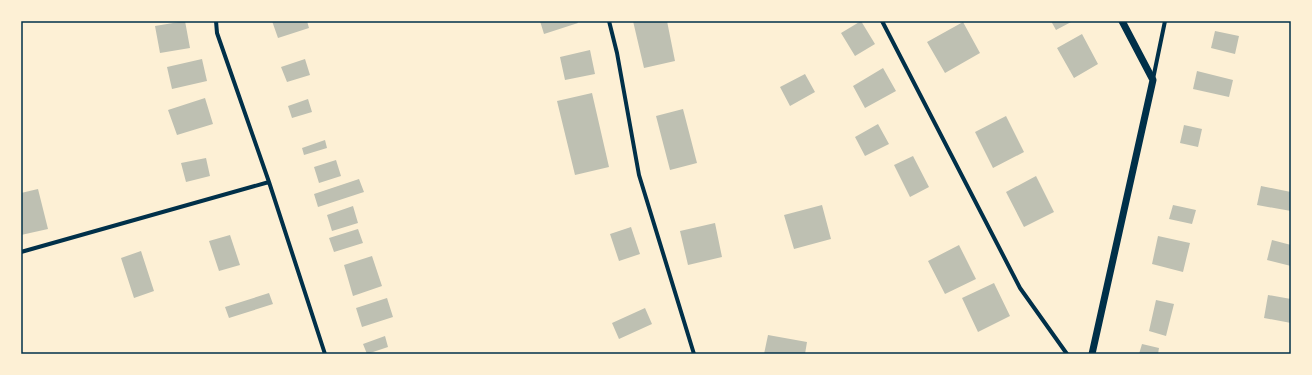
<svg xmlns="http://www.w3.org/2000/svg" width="1312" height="375" viewBox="0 0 1312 375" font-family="Commissioner,sans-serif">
  <rect width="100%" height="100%" fill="#fdf0d5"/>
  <path fill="#bec0b2" d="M185,21l5,27 -30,5 -5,-27z
    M272,21h35l2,7 -31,10z
    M540,21h37l1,2 -34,11z
    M633,21h34l8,40 -31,7z
    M861,21l14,23 -20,12 -14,-23z
    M1051,21h22l-17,9z
    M963,22l17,31 -35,20 -18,-31z
    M1215,31l24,5 -4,18 -24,-6z
    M1082,34l16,30 -24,14 -17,-30z
    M590,50l5,24 -30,6 -5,-23z
    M202,59l5,22 -35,8 -5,-22z
    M305,59l5,16 -23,7 -6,-15z
    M883,68l13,23 -31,17 -12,-22z
    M1197,71l36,9 -4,17 -36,-8z
    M805,74l10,18 -25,14 -10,-19z
    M592,93l17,74 -34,8 -18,-74z
    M205,98l8,26 -36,11 -9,-25z
    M308,99l4,13 -20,6 -4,-12z
    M683,109l14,54 -27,7 -14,-54z
    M1006,116l18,36 -31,16 -18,-36z
    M878,124l11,20 -24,12 -10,-19z
    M1184,125l18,4 -4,18 -18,-4z
    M325,140l2,8 -23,7 -2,-7z
    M913,156l16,31 -19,10 -16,-32z
    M206,158l4,18 -24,6 -5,-19z
    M336,160l5,16 -22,7 -5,-16z
    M1036,176l18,36 -30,15 -18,-35z
    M359,179l5,13 -46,15 -4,-13z
    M1261,186l30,6v19l-34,-6z
    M38,189l10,40 -27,6v-42z
    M822,205l9,34 -37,10 -10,-34z
    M1173,205l23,5 -4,14 -23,-5z
    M353,206l5,17 -26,8 -5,-16z
    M715,223l7,34 -34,8 -8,-34z
    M631,227l9,27 -21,7 -9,-27z
    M358,229l5,14 -29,9 -5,-14z
    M230,235l10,30 -21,6 -10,-30z
    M1158,236l32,7 -7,29 -31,-8z
    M1272,240l19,5v21l-24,-6z
    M959,245l17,34 -31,15 -17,-33z
    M141,251l13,40 -20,7 -13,-40z
    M372,256l10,30 -29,10 -9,-31z
    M994,283l16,33 -32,16 -16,-34z
    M269,293l4,11 -44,14 -4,-11z
    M1268,295l23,4v24l-27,-5z
    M387,298l6,19 -31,10 -6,-19z
    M1156,300l18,4 -8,32 -17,-5z
    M645,308l7,16 -33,15 -7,-16z
    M768,335l39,7 -2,12h-41z
    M385,336l3,11 -21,7 -4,-10z
    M1142,344l17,4 -1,6h-19z"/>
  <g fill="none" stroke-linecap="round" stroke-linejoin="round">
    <path stroke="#003049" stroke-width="4" d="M216,21l1,12 52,149 56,172
      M609,21l8,32 22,122 55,179
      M882,21l138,267 47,66
      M1153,79l12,-58
      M21,252l248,-70"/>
    <path stroke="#003049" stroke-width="7" d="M1092,354l61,-274 -31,-59"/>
  </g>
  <rect width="1312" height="375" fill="none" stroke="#fdf0d5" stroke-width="44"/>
  <rect x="22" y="22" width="1268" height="331" fill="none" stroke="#003049" stroke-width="1.5"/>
</svg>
